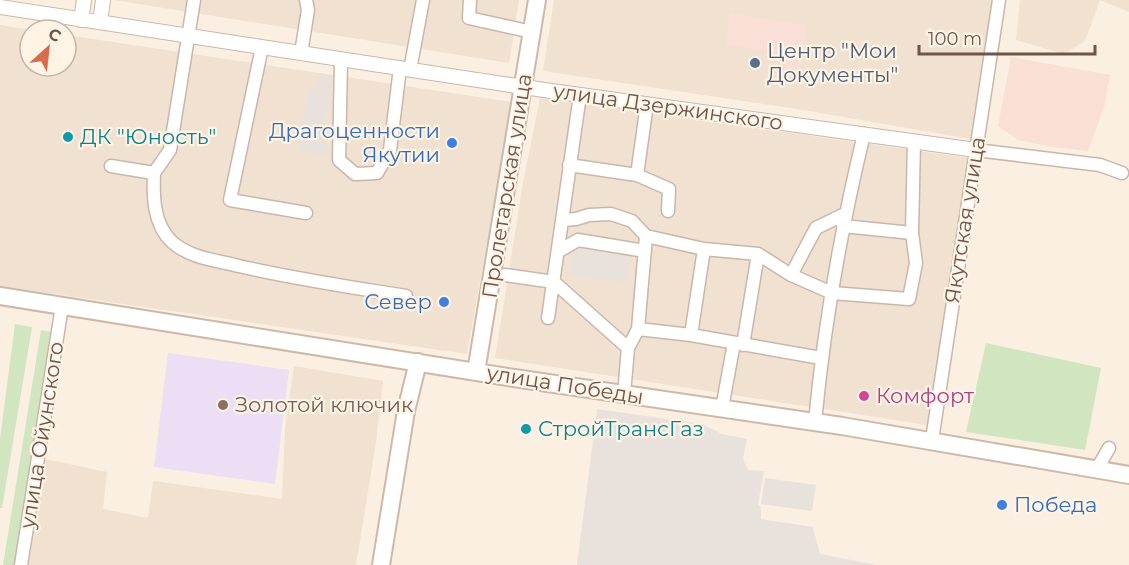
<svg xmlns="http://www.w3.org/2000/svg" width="1129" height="565" viewBox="0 0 1129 565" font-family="Montserrat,sans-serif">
  <rect width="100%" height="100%" fill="#faefe1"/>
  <path fill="#f0e1d0" d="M114,0h405l-10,63z
    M554,0h439l-22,139 -174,-30 -254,-38z
    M1020,0h109v12l-29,-12 -15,41 -21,13 -48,-14z
    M0,25l30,5v36h36v-31l446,67 -45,252 -467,-68z
    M540,98l429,60 -42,267 -432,-67 28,-175z
    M294,366l89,15 -7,61 -20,123h-328l17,-106 62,13 -4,37 45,9 5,-37 129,18 3,-70z"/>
  <path fill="#f9dfd5" d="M730,13l77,12 -8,54 -16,-3 3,-22 -60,-9z
    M1011,57l99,18 -6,32 -16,44 -35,-4 -35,-7 -20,-14z"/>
  <path fill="#e9e2dc" d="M319,73l14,3 -12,66 7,2 -2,12 -29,-6 11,-61 8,1z
    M573,248l57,8 -4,27 -57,-8z
    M597,409l105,15 20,10 25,5 -4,20 5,11 16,1 -6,33 3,4v11l52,8 7,27 57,11h-300z
    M765,478l51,7 -4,26 -51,-7z"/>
  <path fill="#ecdef5" d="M168,353l121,17 -14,114 -121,-17z"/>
  <path fill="#d1e5c1" d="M15,324l17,3 -30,181h-2v-69z
    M41,330l14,3 -38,232h-14z
    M986,343l115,25 -16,82 -119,-18z"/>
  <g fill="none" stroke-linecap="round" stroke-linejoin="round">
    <g stroke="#c9b7a9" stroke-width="15">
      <path id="minor" d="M470,0l-1,18 63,14
        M262,47l-32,153 76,13
        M301,53l7,-43 -2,-10
        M341,59l-2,101 16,14 22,-1 13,-23 10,-82
        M410,70l13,-70
        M976,150l124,15 22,8
        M569,165l68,10 32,14 -1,22
        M111,166l43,7 16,-23 24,-150
        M154,173c-1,23 -1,51 18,69 18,16 44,18 67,24 56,13 111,21 167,30
        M637,175l10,-71
        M563,220l13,-1 13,-4 22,-1 21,7 14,15 58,13 54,5 33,21 41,18 77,6 7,-36 -4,-30 2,-92
        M843,226l69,7
        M559,251l19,-11 67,11
        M505,275l49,7 74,66
        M791,275l25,-47 29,-14
        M548,318l32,-223
        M638,329l53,6 130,23
        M691,335l13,-86
        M743,345l15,-91
        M624,394l4,-46 10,-19 8,-93
        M722,408l12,-65
        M815,422c9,-97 26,-193 49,-288
        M932,440l67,-440
        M1097,469l12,-21
        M21,565l41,-259"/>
    </g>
    <g stroke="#c9b7a9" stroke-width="16">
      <path id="tertiary" d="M0,7l523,80 453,63
        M81,20l3,-20
        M100,22l3,-22"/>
    </g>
    <g stroke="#ceb9a9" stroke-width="20">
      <path id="secondary" d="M0,296l514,82 328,48 287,49
        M476,372l61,-372
        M381,565l25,-154 12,-49"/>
    </g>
    <use href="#minor" stroke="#fff" stroke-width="12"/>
    <use href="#tertiary" stroke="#fff" stroke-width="14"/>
    <use href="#secondary" stroke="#fff" stroke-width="16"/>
  </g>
  <circle fill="#5c6f8a" stroke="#fdf4e6" stroke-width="2" cx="755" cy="63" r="6"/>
  <g fill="#0f9aa8" stroke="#fdf4e6" stroke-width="2">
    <circle cx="68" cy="137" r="6"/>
    <circle cx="526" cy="429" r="6"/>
  </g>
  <g fill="#3f7fe0" stroke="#fdf4e6" stroke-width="2">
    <circle cx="452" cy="143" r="6"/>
    <circle cx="444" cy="302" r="6"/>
    <circle cx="1002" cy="505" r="6"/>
  </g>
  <circle fill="#d1479c" stroke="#fdf4e6" stroke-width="2" cx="864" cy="396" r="6"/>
  <circle fill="#8d6e63" stroke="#fdf4e6" stroke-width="2" cx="223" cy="405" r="6"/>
  <g text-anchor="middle" stroke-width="4.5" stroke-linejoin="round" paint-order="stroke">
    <g font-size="21" fill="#4e5e75" stroke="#fdf4e6" text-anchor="start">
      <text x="767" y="58">Центр "Мои<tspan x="767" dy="24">Документы"</tspan></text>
    </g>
    <g font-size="21" fill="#6e564a" stroke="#fdf4e6">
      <text transform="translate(668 107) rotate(8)" y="7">улица Дзержинского</text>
      <text transform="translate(507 186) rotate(-81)" y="7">Пролетарская улица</text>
      <text transform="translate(965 220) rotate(-81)" y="7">Якутская улица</text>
      <text transform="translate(565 385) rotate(9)" y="7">улица Победы</text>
      <text transform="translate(42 435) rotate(-81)" y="7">улица Ойунского</text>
    </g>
    <g font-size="21" fill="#366cbe" stroke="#fdf4e6" text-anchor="end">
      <text x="440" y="138">Драгоценности<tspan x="440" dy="24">Якутии</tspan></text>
      <text x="432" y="309">Север</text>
      <text x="1014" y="512" text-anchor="start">Победа</text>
    </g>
    <g font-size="21" fill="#0d838f" stroke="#fdf4e6" text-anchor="start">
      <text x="80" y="144">ДК "Юность"</text>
      <text x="538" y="436">СтройТрансГаз</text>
    </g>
    <g font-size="21" fill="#b23c85" stroke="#fdf4e6" text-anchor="start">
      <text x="876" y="403">Комфорт</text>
    </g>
    <g font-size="21" fill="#785e54" stroke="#fdf4e6" text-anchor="start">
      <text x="235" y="412">Золотой ключик</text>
    </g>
  </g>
  <g transform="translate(48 48) rotate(27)"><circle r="28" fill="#fdf4e6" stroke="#c4b5a8" stroke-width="1.5"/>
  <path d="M0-4.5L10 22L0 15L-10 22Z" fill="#da6b4f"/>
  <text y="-9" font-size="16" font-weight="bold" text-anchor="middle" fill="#6e564a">С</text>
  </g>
  <path d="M919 45v9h176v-9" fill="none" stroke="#6e564a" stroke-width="3"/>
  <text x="928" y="45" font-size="18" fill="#6e564a" stroke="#fdf4e6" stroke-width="4.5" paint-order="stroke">100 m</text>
</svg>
